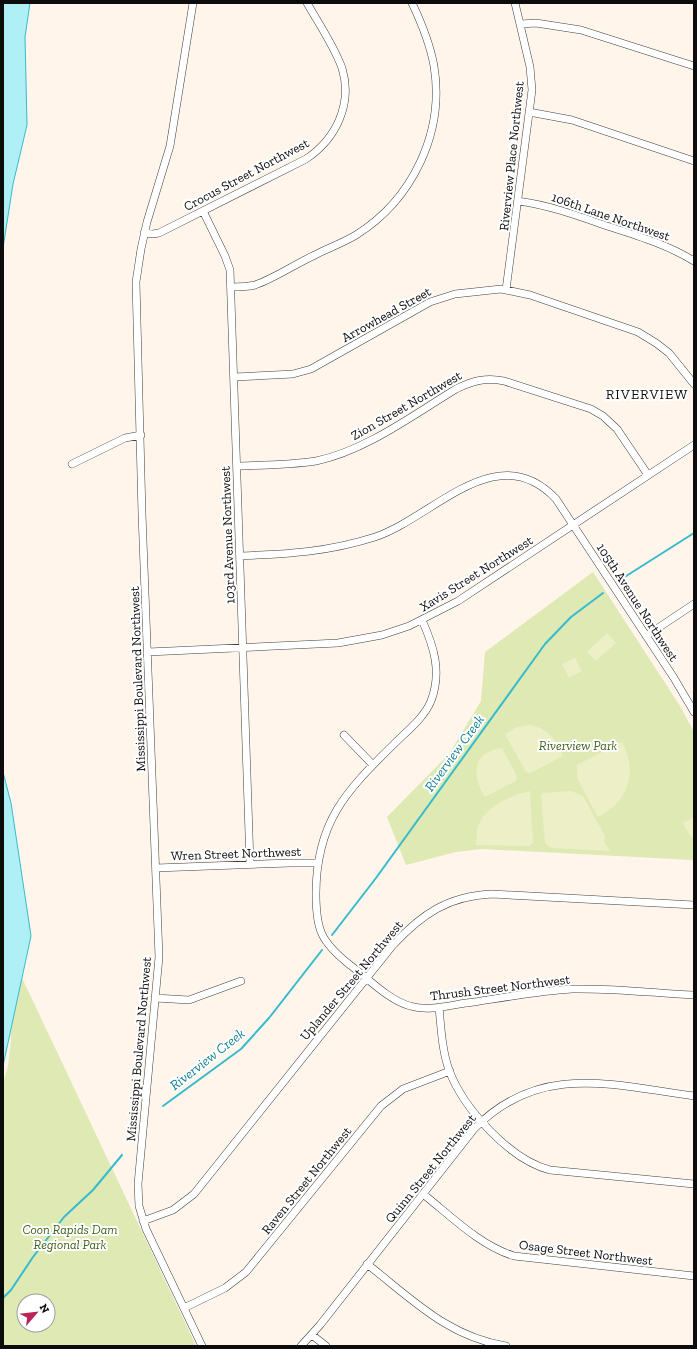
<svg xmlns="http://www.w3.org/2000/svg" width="697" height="1349" viewBox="0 0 697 1349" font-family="'Zilla Slab',serif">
  <rect width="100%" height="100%" fill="#fff5ea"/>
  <path fill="#dee9b4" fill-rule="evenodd" d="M593,572l87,134 14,26v128l-212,-11 -26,3 -50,13 -19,-48 62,-63 32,-53 4,-49z
    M14,961l182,385h-193v-263l5,-17 3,-25 -3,-46zM24,1301h24v24h-24z"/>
  <path fill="#edf0c6" d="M607,633l9,10 -20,18 -9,-9z
    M575,658l7,13 -13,7 -7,-14z
    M531,725c18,5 25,14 32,31l-33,17 -4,-1 -21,-38 12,-7z
    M622,742c16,31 7,59 -24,75l-21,-39v-13z
    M502,748l15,28 -1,5 -31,16c-14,-22 -13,-45 17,-49z
    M530,791l3,52 -4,3 -53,-1c1,-6 0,-13 2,-19 8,-21 32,-30 52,-35z
    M571,791l12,5 23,42 -2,3 6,10 -59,-3 -6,-5 -4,-48 3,-2z
    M694,817v18l-3,2 -8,-14z"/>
  <path fill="#afeff6" stroke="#36bbcd" d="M3,3h27l-5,34 2,88 -14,59 -10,64z
    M3,772l8,31 20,133 -28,130z"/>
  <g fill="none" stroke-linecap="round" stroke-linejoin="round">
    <path stroke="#36bbcd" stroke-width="2" d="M623,578l71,-45
      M332,935l44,-57 169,-234 26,-27 32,-24
      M163,1106l78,-57 28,-31 53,-68
      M3,1298l8,-8 22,-33 31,-40 29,-27 29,-35"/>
    <g stroke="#3f3f3f" stroke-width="8">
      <path id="minor" d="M193,3l-23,143 -23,76 -6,27 -5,33 6,232 17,443 -21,227 1,22 7,23 56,117
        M521,24l15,-1 45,7 113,36
        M529,112l43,8 122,41
        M518,201c30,4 58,14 86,24 31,10 62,19 90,36
        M203,211l22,45 5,14 20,594
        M144,233l9,1 6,-1 147,-74c30,-20 47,-55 36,-91 -8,-22 -23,-44 -35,-65
        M231,287c8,0 16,0 24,-2 20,-7 40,-21 60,-30 13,-7 28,-12 41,-20 56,-35 89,-102 78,-169 -4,-22 -12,-42 -22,-63
        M506,290l26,-200 -2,-23 -15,-64
        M234,377l59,-3 18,-5 119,-67 25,-8 46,-5 29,6 108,37 18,11 13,10 25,31
        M72,464l53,-26 16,-3
        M237,466c26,-1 53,-1 79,-5 49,-10 97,-46 140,-72 16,-8 30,-12 48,-8l87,28 12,7 14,13 31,46
        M240,556c48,-2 88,-4 135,-19 59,-20 122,-101 181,-38l118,179 20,34
        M422,620c12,27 20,52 9,81 -7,17 -24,30 -37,43 -48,47 -78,78 -78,150 0,36 5,48 34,71 18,13 38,35 60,41 20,6 43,-2 64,-4 32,-5 65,-11 98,-13 41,-1 82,4 122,6
        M646,636l48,-32
        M148,652l190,-9 44,-8 27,-9 49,-25 236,-156
        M344,735l29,30
        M156,868l134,-5h27
        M155,998l34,2 52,-19
        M439,1007c2,21 3,43 10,63 14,38 61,90 101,100l144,14
        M423,1194c28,22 56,51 91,62l180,20
        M143,1221l30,-11 21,-16 199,-249c29,-31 55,-49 99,-51l202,11
        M367,1264c45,35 81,73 139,82
        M184,1308l41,-20 21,-16 135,-166 22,-17 47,-18
        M312,1335l14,11
        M301,1346l19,-21 154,-196c65,-67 139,-44 220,-33"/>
    </g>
    <use href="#minor" stroke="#fff" stroke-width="7"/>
  </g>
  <g text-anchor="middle" stroke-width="4" stroke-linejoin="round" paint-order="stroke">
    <g font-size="13" fill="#0c0c0c" stroke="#fff">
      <text transform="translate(511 156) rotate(-84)" y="5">Riverview Place Northwest</text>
      <text transform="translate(246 174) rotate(-28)" y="5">Crocus Street Northwest</text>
      <text transform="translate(611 216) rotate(19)" y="5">106th Lane Northwest</text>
      <text transform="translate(386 314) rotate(-29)" y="5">Arrowhead Street</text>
      <text transform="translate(406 405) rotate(-30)" y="5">Zion Street Northwest</text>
      <text transform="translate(227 535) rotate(-92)" y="5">103rd Avenue Northwest</text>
      <text transform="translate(476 573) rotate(-32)" y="5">Xavis Street Northwest</text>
      <text transform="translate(638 602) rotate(57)" y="5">105th Avenue Northwest</text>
      <text transform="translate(137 679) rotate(-92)" y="5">Mississippi Boulevard Northwest</text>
      <text transform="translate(236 853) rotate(-2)" y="5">Wren Street Northwest</text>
      <text transform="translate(351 980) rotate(-50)" y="5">Uplander Street Northwest</text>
      <text transform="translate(500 987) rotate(-7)" y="5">Thrush Street Northwest</text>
      <text transform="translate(138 1049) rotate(-85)" y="5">Mississippi Boulevard Northwest</text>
      <text transform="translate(430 1168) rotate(-51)" y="5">Quinn Street Northwest</text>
      <text transform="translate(306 1180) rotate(-51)" y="5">Raven Street Northwest</text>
      <text transform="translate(586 1252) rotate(7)" y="5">Osage Street Northwest</text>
    </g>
    <g font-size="13" font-style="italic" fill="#3f631c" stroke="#fff">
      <text x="578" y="750">Riverview Park</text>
      <text x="70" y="1234">Coon Rapids Dam<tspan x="70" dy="15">Regional Park</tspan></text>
    </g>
    <g font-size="14" letter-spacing="1" fill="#0c0c0c" stroke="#fff">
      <text x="647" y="399">RIVERVIEW</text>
    </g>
    <g font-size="14" font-style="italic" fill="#158196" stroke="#fff">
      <text transform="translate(454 753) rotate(-54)" y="5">Riverview Creek</text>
      <text transform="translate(207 1059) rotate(-38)" y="5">Riverview Creek</text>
    </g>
  </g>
  <rect width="697" height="1349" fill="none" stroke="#0c0c0c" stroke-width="8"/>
  <g transform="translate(36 1313) rotate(62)"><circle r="19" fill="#ffffff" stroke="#9e9e9e"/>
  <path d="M0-3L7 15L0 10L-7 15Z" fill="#bb2455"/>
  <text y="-6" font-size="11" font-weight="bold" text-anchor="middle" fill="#0c0c0c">N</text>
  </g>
</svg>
